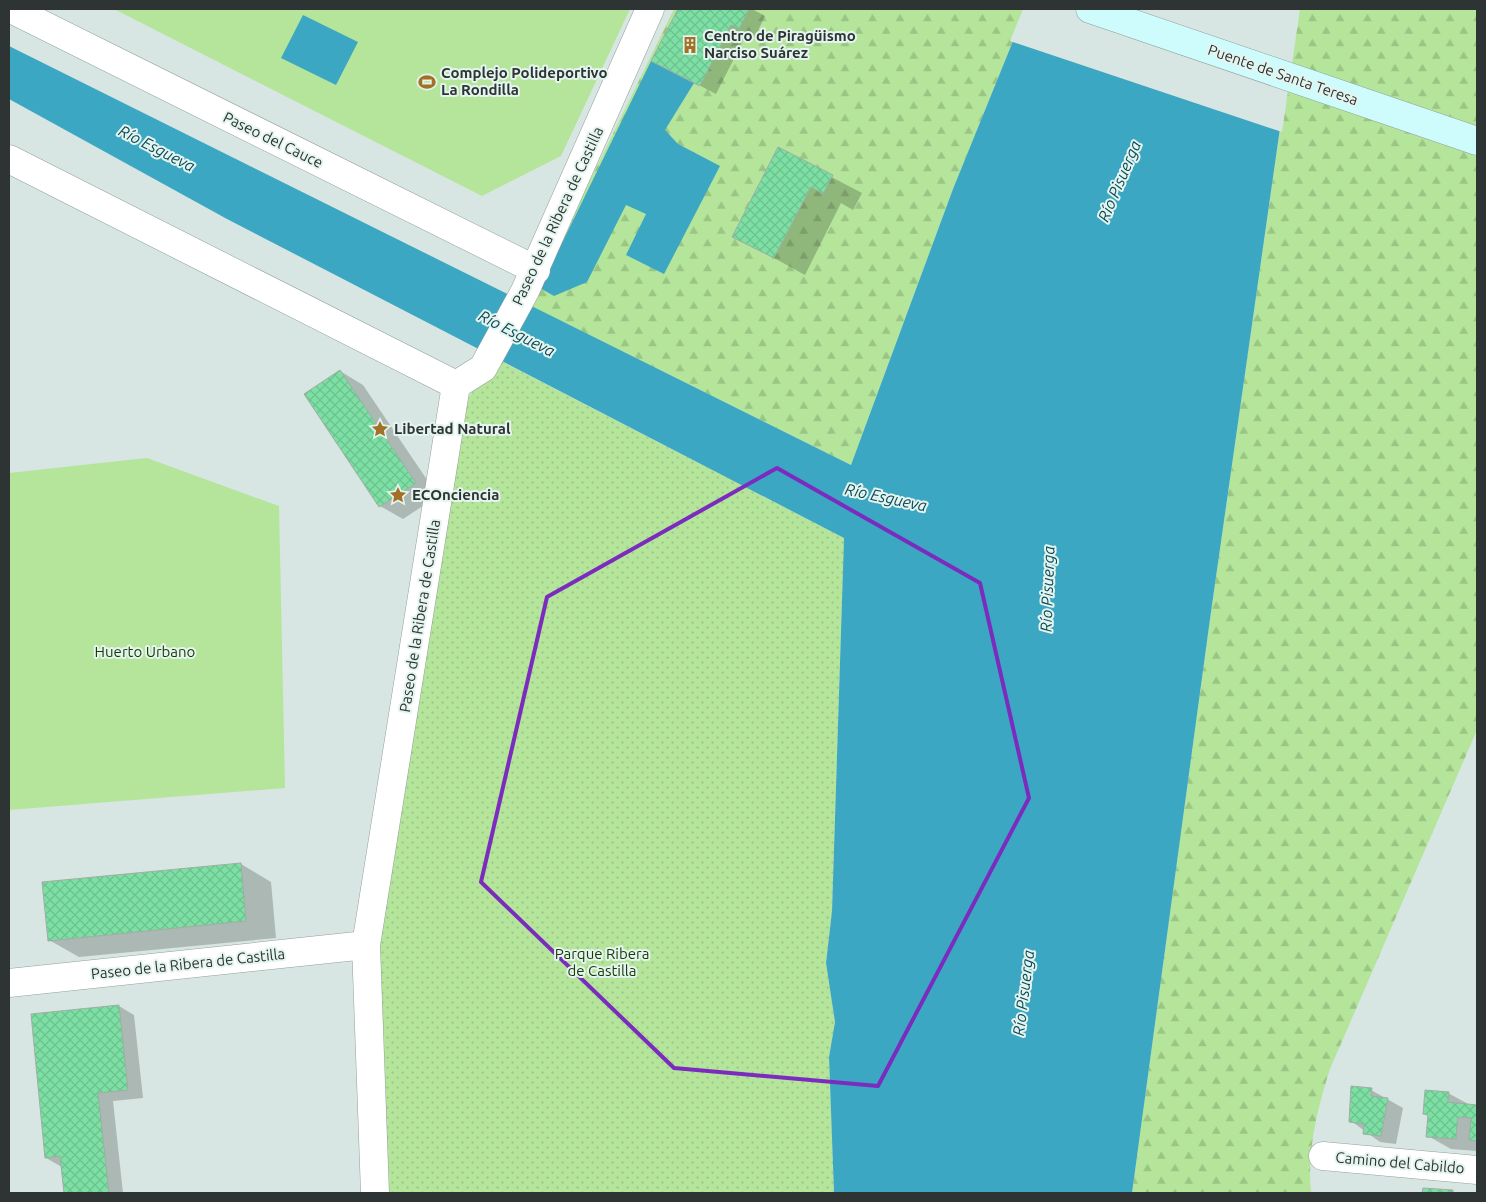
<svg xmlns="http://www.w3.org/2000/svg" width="1486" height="1202" viewBox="0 0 1486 1202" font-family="Ubuntu,sans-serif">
  <defs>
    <pattern id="forest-firs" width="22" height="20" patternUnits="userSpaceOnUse" patternTransform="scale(1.25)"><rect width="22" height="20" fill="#b4e59a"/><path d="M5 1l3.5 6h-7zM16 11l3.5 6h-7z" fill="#9bc585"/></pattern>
    <pattern id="park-dots" width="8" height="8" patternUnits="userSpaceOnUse" patternTransform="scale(1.25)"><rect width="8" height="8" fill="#b4e59a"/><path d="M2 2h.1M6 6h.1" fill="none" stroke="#9bc585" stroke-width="1.8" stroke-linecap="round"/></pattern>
    <pattern id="building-cross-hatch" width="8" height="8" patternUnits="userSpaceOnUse" patternTransform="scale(1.25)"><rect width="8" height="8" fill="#7ce0a4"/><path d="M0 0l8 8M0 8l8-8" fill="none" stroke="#6cc18e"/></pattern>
  </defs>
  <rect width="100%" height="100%" fill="#d7e6e2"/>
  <path fill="#b4e59a" d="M114,9h516l-69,147 -79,40z
    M147,458l132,48 6,282 -276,22v-337z"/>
  <path fill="url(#forest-firs)" d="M674,9h352l-73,180 -102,276 -322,-160z
    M1297,9h180v721l-147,339c-13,41 -23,81 -19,124h-179l78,-574z"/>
  <path fill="url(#park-dots)" d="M499,360l345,178 -12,373 -6,52 9,59 -6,35 5,136h-450l-7,-245 84,-542z"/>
  <path fill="#3ca7c2" d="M1026,9h271l-87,610 -78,574h-298l-5,-136 6,-35 -9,-59 6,-52 12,-373 -617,-319 -218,-120v-53l842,419 102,-276z
    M303,15l55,27 -22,43 -55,-27z
    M651,61l43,22 -29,47 13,14 42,22 -56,108 -38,-19 20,-41 -20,-9 -39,77 -33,14 -14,-8z"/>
  <path fill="#d7e6e2" d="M1023,9h277l-18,123 -272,-91z"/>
  <path fill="#0003" d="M679,9h73l13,7 -10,21 -8,-4 -31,61 -63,-33z
    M778,149l84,44 -9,17 -12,-7 -36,72 -71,-39z
    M340,371l23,14 75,111 -35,23 -23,-13z
    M241,864l30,18 5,56 -197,19 -30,-17z
    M119,1006l15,9 9,83 -30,3 10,92h-58l-3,-26 -16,-9z
    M1371,1090l32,18 -7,36 -16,-2 -29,-21z
    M1448,1093l22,12 7,1v45l-26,-2 -23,-13 2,-19 -5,-3z"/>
  <path fill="url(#building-cross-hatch)" stroke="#a1ada4" d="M678,9h71l-10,20 -8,-4 -31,61 -49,-25z
    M778,147l55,28 -10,19 -12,-7 -37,71 -42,-21z
    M340,370l76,113 -37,24 -75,-113z
    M241,863l5,58 -198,20 -6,-59z
    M119,1005l9,85 -30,3 11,100h-45l-4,-37 -15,2 -14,-144z
    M1351,1086l21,2 -1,8 17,2 -7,38 -18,-2 1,-10 -15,-2z
    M1425,1090l24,2 -1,10 29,3v36l-8,-1 2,-22 -13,-1 -2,22 -30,-2 2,-22 -5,-1z
    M1423,1188l30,2v3h-31z"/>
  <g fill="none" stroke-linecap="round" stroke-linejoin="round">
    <g stroke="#92a09c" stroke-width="29">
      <path id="street" d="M11,9l525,261
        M9,159l447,226
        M9,983l357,-38
        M1323,1156l154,14
        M375,1193l-9,-248 90,-560 27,-17 42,-77 125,-282"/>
    </g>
    <g stroke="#92a09c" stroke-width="29">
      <path id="secondary" d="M1090,9l387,132"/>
    </g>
    <use href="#street" stroke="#fff" stroke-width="28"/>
    <use href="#secondary" stroke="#cefbfc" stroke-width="28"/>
  </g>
  <path fill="none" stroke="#7b2cbf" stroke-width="4" stroke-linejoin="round" d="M777,468l203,115 49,215 -151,288 -204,-18 -193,-186 66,-285z"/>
  <defs>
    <g id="building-bare" transform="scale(1.35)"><path d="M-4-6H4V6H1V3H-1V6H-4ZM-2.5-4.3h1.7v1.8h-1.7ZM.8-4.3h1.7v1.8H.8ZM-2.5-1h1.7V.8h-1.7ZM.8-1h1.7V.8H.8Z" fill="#a27026" stroke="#e4f4ef" stroke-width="2.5" paint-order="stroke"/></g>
    <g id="stadium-bare" transform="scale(1.35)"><path d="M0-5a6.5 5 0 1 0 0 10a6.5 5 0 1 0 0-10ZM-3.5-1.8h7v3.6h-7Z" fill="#a27026" stroke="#e4f4ef" stroke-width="2.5" paint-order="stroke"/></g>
    <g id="sight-bare" transform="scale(1.35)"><path d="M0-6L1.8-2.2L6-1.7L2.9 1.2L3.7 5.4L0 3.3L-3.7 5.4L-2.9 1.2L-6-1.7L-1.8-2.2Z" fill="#a27026" stroke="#e4f4ef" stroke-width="2.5" paint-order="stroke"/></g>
  </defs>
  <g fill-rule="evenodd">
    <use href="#building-bare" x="690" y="45"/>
    <use href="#stadium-bare" x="427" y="82"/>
    <use href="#sight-bare" x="380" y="429"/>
    <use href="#sight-bare" x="398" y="495"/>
  </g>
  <g text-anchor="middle" stroke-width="4" stroke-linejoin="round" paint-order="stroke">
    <g font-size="15" font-weight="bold" fill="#2e3433" stroke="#e4f4ef" text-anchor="start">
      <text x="704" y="41">Centro de Piragüismo<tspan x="704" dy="17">Narciso Suárez</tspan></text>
      <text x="441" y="78">Complejo Polideportivo<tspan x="441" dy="17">La Rondilla</tspan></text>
      <text x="394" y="434">Libertad Natural</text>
      <text x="412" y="500">ECOnciencia</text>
    </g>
    <g font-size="15" fill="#2e3433" stroke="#e4f4ef">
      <text transform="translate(1283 75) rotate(19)" y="5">Puente de Santa Teresa</text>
      <text transform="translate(273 140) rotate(26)" y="5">Paseo del Cauce</text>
      <text transform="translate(558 216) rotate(-65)" y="5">Paseo de la Ribera de Castilla</text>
      <text transform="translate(420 616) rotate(-81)" y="5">Paseo de la Ribera de Castilla</text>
      <text transform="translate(188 964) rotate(-6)" y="5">Paseo de la Ribera de Castilla</text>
      <text transform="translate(1400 1163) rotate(5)" y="5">Camino del Cabildo</text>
    </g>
    <g font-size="15" fill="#193a00" stroke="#e4f4ef">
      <text x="145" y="657">Huerto Urbano</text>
      <text x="602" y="959">Parque Ribera<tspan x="602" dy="17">de Castilla</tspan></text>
    </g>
    <g font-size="16" font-style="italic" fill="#0b4a58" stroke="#e4f4ef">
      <text transform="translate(157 148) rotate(27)" y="6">Río Esgueva</text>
      <text transform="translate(1119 181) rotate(-67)" y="6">Río Pisuerga</text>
      <text transform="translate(517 333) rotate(27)" y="6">Río Esgueva</text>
      <text transform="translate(886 497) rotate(12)" y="6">Río Esgueva</text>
      <text transform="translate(1047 589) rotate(-88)" y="6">Río Pisuerga</text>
      <text transform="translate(1023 993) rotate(-83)" y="6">Río Pisuerga</text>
    </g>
  </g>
  <rect width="1486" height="1202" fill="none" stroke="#2e3433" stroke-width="20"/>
</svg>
